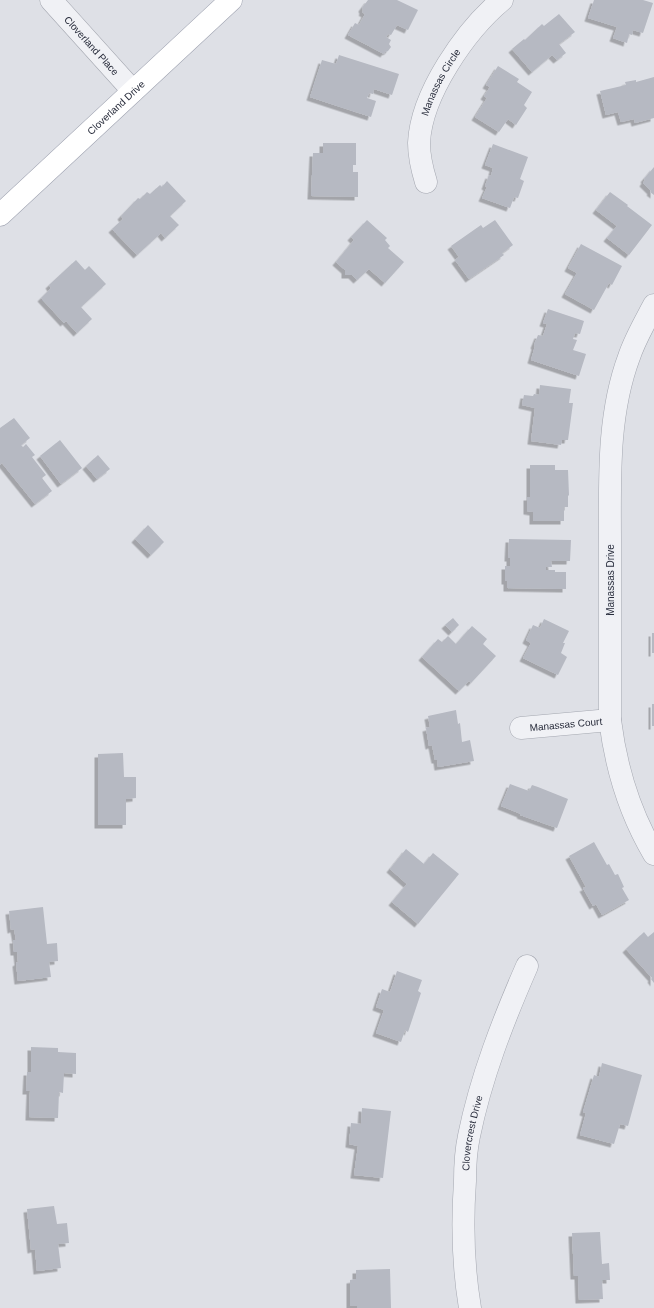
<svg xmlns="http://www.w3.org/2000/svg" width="654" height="1308" viewBox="0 0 654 1308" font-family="Helvetica,sans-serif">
  <defs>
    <filter id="shadow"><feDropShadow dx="-3.5" dy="3.5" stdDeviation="0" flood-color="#0004"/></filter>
  </defs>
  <rect width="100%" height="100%" fill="#dee0e6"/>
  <path fill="#b6b9c2" filter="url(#shadow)" d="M368,0h29l21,10 -10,20 -11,-5 -6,10 -3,-1 -2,3 5,3 -2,4 2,3 -3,4 -3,1 -1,2 -36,-19 7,-12 4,2 6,-11 -3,-2 1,-1 -1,-3z
    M594,0h49l10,3 -10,30 -10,-3 -1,5 -3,-1 -2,9 -14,-5 4,-11 -29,-9z
    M559,14l16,18 -16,12 7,9 -9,7 -5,-5 -20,17 -20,-23 12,-10 1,1 17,-16 2,2z
    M339,55l60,19 -7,21 -18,-6 -1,5 -4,-1 -2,5 9,3 -5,16 -61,-20 12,-37 14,4z
    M498,66l21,13 -2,3 15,10 -8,13 3,3 -11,17 -8,-6 -9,13 -24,-15 12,-19 -3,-2 6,-9 -4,-2z
    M654,77v41l-19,5 -1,-4 -13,3 -3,-10 -12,3 -6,-24 26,-6 -1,-3 11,-2v2z
    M323,143h33v22h-3v7h5v25l-47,-1 2,-43h10z
    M493,144l35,13 -8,22 4,2 -6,17 -4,-1 -4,11 -28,-10 5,-11 -2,-1 4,-11 2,1 2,-8 -8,-3z
    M654,167v28l-4,-3 1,-1 -8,-8 2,-3 -1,-1z
    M167,181l19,20 -16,15 9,9 -14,13 -4,-5 -24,22 -25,-26 11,-10 -2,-3 17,-18 2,1 7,-7 3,2 10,-9 2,2z
    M610,192l18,13 -1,1 25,19 -23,30 -22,-17 10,-12 -21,-16z
    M367,220l20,18 -2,2 5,6 -2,2 16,14 -19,21 -16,-14 -12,11 -5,-5h-7v-5l-9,-8 18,-22 -3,-3z
    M495,220l18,25 -11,8 2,2 -35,24 -14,-19 4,-3 -8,-11 30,-21 2,3z
    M581,244l41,22 -10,19 -3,-2 -15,27 -29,-16 12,-21 -9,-5z
    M76,260l9,10 4,-4 17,18 -25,23 11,12 -15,14 -11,-12 -2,2 -23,-25 10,-10 -2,-3z
    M548,309l36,12 -4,13 -5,-1 -2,6 4,1 -4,10 13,4 -7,22 -48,-16 4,-14 -1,-1 4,-10 5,1 4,-12 -4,-1z
    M540,385l31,4 -2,14h4l-5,37h-6l-1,5 -30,-4 4,-33 -13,-3 2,-10 9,1 1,-2 5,1z
    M14,418l16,20 -9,7 2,2 3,-3 9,11 -3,2 14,18 -4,3 10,13 -17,13 -33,-41 -2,2v-37z
    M60,440l22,28 -21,16 -21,-28z
    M98,455l12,14 -13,10 -11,-13z
    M530,465h25v5h13l1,25 -1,1v11h-4v14h-31v-9l-6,-1v-14h3z
    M148,525l16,17 -13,13 -16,-16z
    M509,539l62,1 -1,21h-19l1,6h-6v3h9v2h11v17l-59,-1v-7h-2v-15h5v-8h-2z
    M453,618l6,7 -7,7 -7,-7z
    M544,619l25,12 -6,12h2l-4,10 6,4 -9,18 -35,-17 8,-15 -5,-3 7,-15 7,3z
    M472,626l15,13 -4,5 13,12 -25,27 -2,-2 -10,10 -37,-34 16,-18 4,3 6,-6 8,8z
    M652,633h2v20h-2z
    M652,704h2v22h-2z
    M456,710l2,14 2,-1 2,19 8,-2 4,21 -36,6 -1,-7h-2l-3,-15 -3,1 -3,-18 4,-1 -2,-11z
    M123,753l1,24h12v21l-10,1v26h-28v-71z
    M510,784l19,7 3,-6 6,2 30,12 -11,29 -37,-13 1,-1 -20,-8z
    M594,842l13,23 2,-1 6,11 3,-1 6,13 -2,1 7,12 -27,15 -6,-11 -3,2 -10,-18 3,-1 -17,-31z
    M406,849l18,15 9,-11 26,21 -41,50 -26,-22 15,-18 -17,-15z
    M43,907l4,37 10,-1 1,18 -9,1 2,15 -33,4 -2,-18 2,-1 -1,-10h-3l-1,-12h3l-2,-11 -3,1 -2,-19z
    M644,932l4,5 6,-5v51l-3,-4 1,-1 -26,-29z
    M397,971l25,9 -4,11 3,2 -13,39 -3,-2 -4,12 -25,-9 8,-23 -8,-3 6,-18 8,3z
    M31,1047l27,1v4l18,1v21l-12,-1 -1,20 -4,-1 -1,26 -29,-1 1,-26h-4l1,-19h4z
    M602,1063l40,12 -14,51 -8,-2 -6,20 -34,-9 6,-22 -3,-1 11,-37 5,2z
    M362,1108l29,3 -8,67 -29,-3 4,-29 -9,-2 2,-21 10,1z
    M54,1206l3,18 10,-1 2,20 -11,1 3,24 -24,3 -2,-22 -4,1 -4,-41z
    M600,1232l2,32 7,-1 1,17h-8l1,19 -24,1 -1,-24h-4l-2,-43z
    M390,1269l1,39h-34v-2h-7v-26l6,-1v-9z"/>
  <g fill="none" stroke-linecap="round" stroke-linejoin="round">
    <g stroke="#a4a7b0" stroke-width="23">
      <g id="minor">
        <path id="s1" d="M51,0l82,91"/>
        <path id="s2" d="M426,182c-4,-13 -7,-26 -7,-39 2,-49 47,-113 83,-143"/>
        <path d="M654,305c-9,17 -19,34 -25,52 -22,59 -19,124 -19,186 0,59 0,118 0,177 6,48 19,92 44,134"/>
        <path id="s3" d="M521,728l89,-8"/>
        <path id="s4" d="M470,1308c-7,-42 -8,-85 -5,-127 0,-15 1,-31 4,-45 12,-59 34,-115 58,-170"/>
      </g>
    </g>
    <g stroke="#9fa3b1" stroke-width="23">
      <g id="major">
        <path id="s5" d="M0,215l231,-215"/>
      </g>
    </g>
    <use href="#minor" stroke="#f0f1f5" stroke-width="22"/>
    <use href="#major" stroke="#fff" stroke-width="22"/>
  </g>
  <g text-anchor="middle" stroke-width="3" stroke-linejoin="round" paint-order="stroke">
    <g font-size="10" fill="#292d3c" stroke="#edeff4">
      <text dy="4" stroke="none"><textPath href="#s1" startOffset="61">Cloverland Place</textPath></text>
      <text dy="4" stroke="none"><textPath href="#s2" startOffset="105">Manassas Circle</textPath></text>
      <text dy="4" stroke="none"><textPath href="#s5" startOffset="158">Cloverland Drive</textPath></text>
      <text transform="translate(610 580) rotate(-90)" y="4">Manassas Drive</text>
      <text dy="4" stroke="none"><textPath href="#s3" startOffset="45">Manassas Court</textPath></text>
      <text dy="4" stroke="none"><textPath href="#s4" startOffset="176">Clovercrest Drive</textPath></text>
    </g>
  </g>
</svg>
